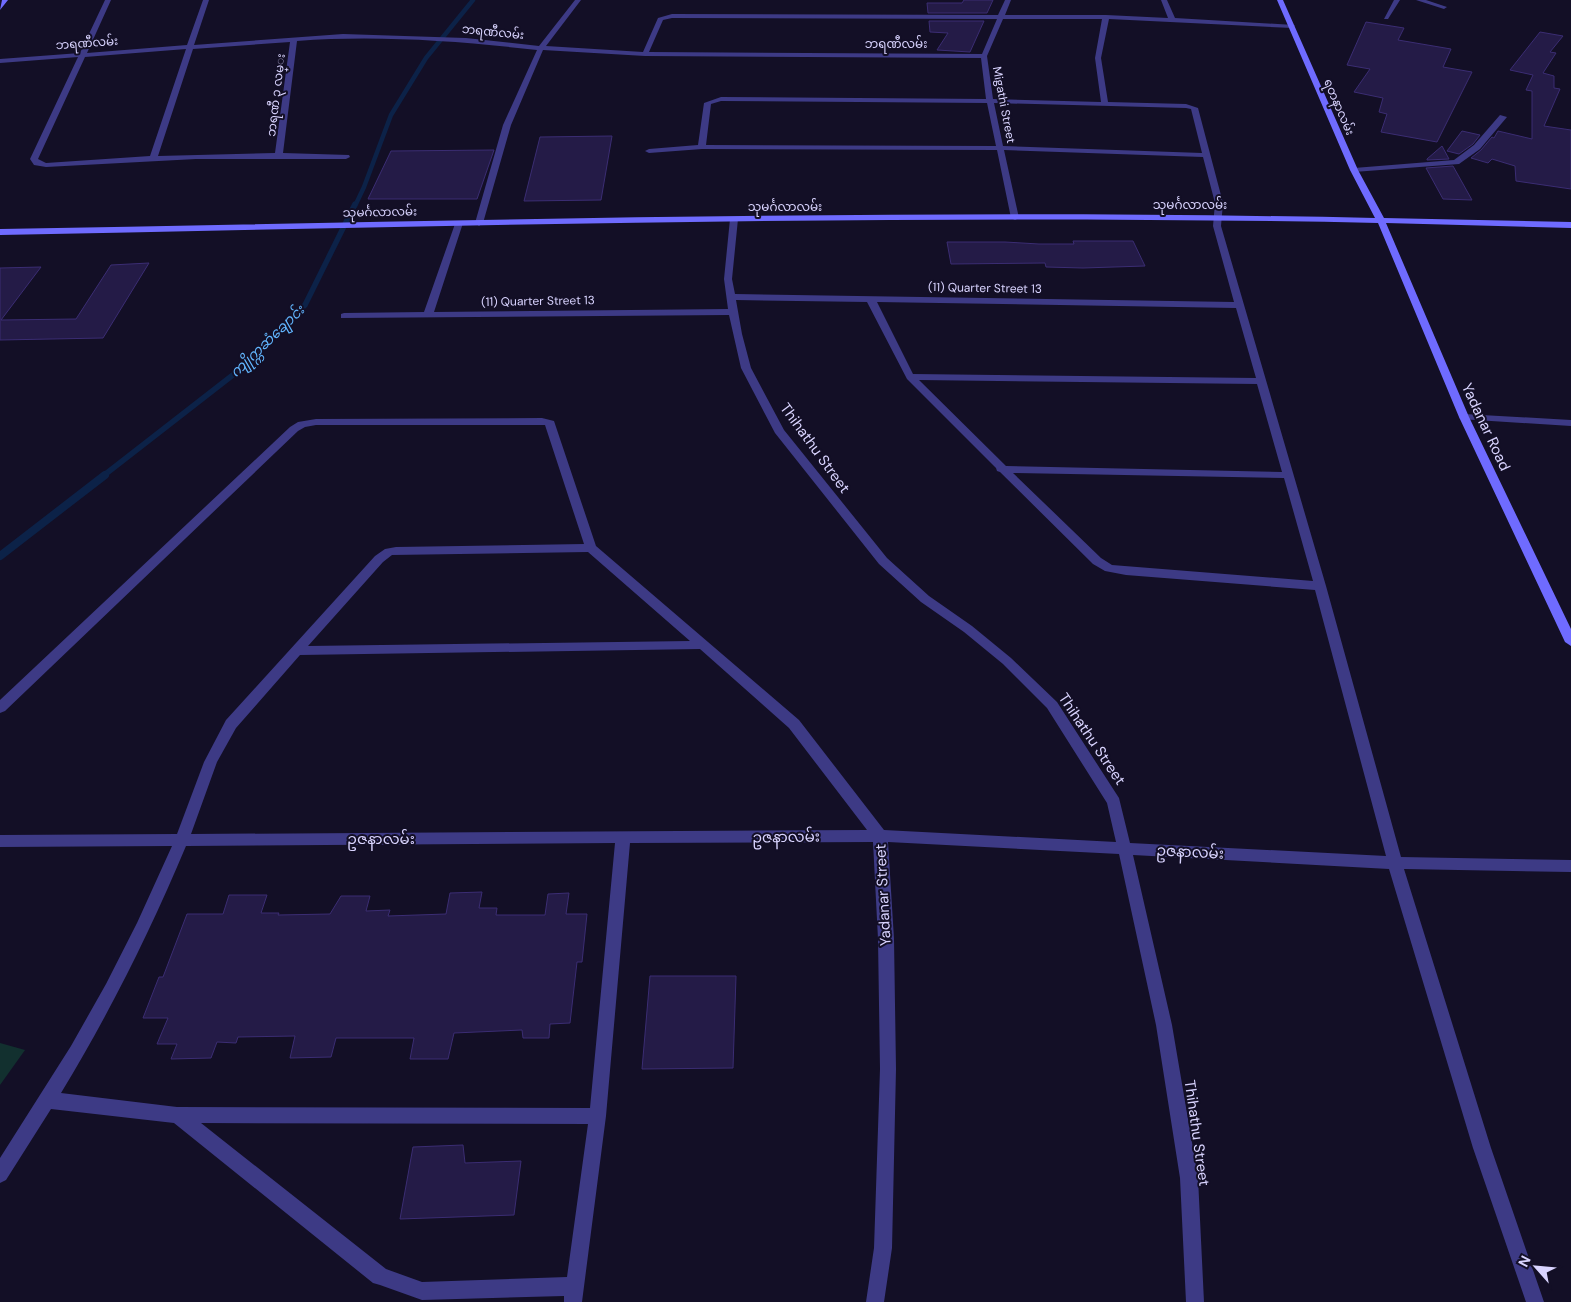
<svg xmlns="http://www.w3.org/2000/svg" width="1571" height="1302" viewBox="0 0 1571 1302" font-family="'DM Sans','Noto Sans Myanmar',sans-serif">
  <rect width="100%" height="100%" fill="#130f26"/>
  <path fill="#12302f" d="M0,1043l25,7 -25,35z"/>
  <g fill="none" stroke-linecap="round" stroke-linejoin="round">
    <path stroke="#0c2248" stroke-width="4.5" d="M355,206l9,-19 27,-72 35,-57 47,-58"/>
    <path stroke="#0c2248" stroke-width="5.5" d="M103,476l135,-105 67,-66 50,-101"/>
    <path stroke="#0c2248" stroke-width="8" d="M0,556l105,-81"/>
  </g>
  <path fill="#241b47" stroke="#3b2d73" d="M964,0h29l-6,13h-59l-1,-10h35z
    M929,21h55l-14,31 -33,-2 11,-17 -18,-1z
    M1366,22l38,6 -6,12 53,9 -8,18 29,5 -35,70 -56,-10 6,-18 -8,-2 4,-14 -29,-6 16,-23 -23,-4z
    M1540,32l23,4 -13,16 6,1 -13,20 11,3v12l6,1 -16,37 27,4v59l-55,-8 -1,-15 -23,-7 -4,4 -17,-5 10,-8 11,-13 2,1 4,-7 34,8v-48l-6,-1 7,-15 -23,-5z
    M1462,131l18,4 -7,9 -14,10 -12,-3z
    M612,136l-11,64 -77,1 16,-64z
    M1442,146l7,13 -22,1v-1z
    M494,150l-17,49h-109l23,-48z
    M1453,166l19,34 -29,-1 -17,-31z
    M1073,241h60l12,25 -62,2 -37,-1 -1,-4 -94,1 -4,-22h58l34,2h35z
    M149,263l-46,75 -103,2v-72l41,-1 -40,53 75,-1 35,-54z
    M482,892l-3,16h18l-1,7h49l3,-21 21,-1 -3,21h21l-5,48h-5l-7,61 -20,1 -1,14h-26l-1,-8 -68,3 -6,26h-38l4,-21h-78l-5,19 -41,1 5,-22 -57,1 -2,6 -19,-1 -6,16 -40,1 6,-15h-20l11,-26h-25l16,-41h4l24,-63h36l6,-19h38l-6,18h18l-1,2 52,-1 11,-18h29l-4,15 24,-1 -2,6 58,-2 4,-21z
    M650,976h86l-3,92 -91,1z
    M463,1145l2,18 56,-2 -7,54 -114,4 13,-72z"/>
  <g fill="none" stroke-linecap="round" stroke-linejoin="round">
    <path fill="#3d3a85" fill-rule="evenodd" d="M1500,115l7,2 -27,32 -21,15 -105,8 -4,-2 4,-2 100,-8 20,-15z"/>
    <path fill="#3d3a85" fill-rule="evenodd" d="M105,0h6l-24,53 100,-8 16,-45h6l-15,45 149,-11 123,4 73,8 36,-46h6l-35,46 97,6 15,-34 14,-4 326,1 7,-15h6l-6,15h101l62,3 -7,-18h6l8,18 119,7 1,1 -3,2 -183,-9 -8,39 7,44 78,2 12,4 25,95 -2,23 105,360 75,271 170,3v12l-167,-3 87,279 53,154h-18l-53,-154 -84,-279 -256,-14 39,170 26,153 6,124h-18l-6,-124 -24,-153 -37,-171 -231,-12 6,97 2,130 -4,179 -8,54h-18l8,-54 6,-179 -2,-130 -5,-97 -243,1 -24,273 -24,186h-18v-6l-142,4 -42,-15 -7,-2 -199,-160 -123,-14 -45,71 -6,3v-25l71,-112 35,-62 31,-61 35,-77 -172,1v-12l177,-1 27,-72 22,-42 149,-164 10,-7 11,-2 188,-3 -39,-119h-229l-11,2 -7,4 -293,280 -5,2v-13l290,-273 8,-5 18,-3 226,-1 12,3 42,125 203,174 85,110 232,12 -9,-39 -60,-95 -44,-44 -39,-32 -43,-30 -42,-38 -104,-131 -34,-65 -12,-53 -388,3v-4l3,-1 80,-1 32,-91 7,2 -29,89 294,-3 -4,-30 6,-60 4,-2 4,2 -6,60 3,15 499,8 -21,-76 2,-23 -12,-46 -199,-7 15,68 -4,2 -4,-2 -14,-68 -295,-1 -53,4 -4,-2 4,-2 49,-4 6,-42 17,-6 265,2 -5,-41 -336,-2 -102,-6 -32,75 -28,98 -4,3 -4,-3 28,-98 34,-75c-80,-9 -160,-15 -240,-9l-14,112 66,2 1,2 -4,2h-150l-150,8 -12,-2 -4,-6 48,-102 -78,6v-4l80,-6zM672,18l325,1 -15,35 -333,-2 14,-32zM1003,19h99l-7,39 6,44 -108,-3 -6,-43zM290,42l-15,111 -117,3 35,-107zM186,49l-36,107 -104,7 -8,-4 47,-102zM721,101l266,2 9,43 -290,-1 5,-41zM994,103l192,5 5,1 11,44 -199,-7zM736,300l131,2 40,77 89,89 1,3 3,1 93,92 12,7 21,4 189,15 71,266 -256,-13 -11,-45 -62,-96 -46,-44 -39,-32 -43,-30 -42,-38 -103,-128 -33,-62 -9,-34zM877,302l359,6 20,70 -343,-4zM919,380l338,4 25,88 -276,-6zM1013,473l271,5 29,103 -201,-16 -11,-7zM588,552l102,89 -382,5 75,-84 9,-7zM700,649l89,79 78,102 -676,4 26,-72 19,-34 64,-73zM615,843l-25,265 -413,-1 -116,-14c48,-79 89,-161 125,-247zM201,1123l387,1 -21,153 -145,5 -36,-13z
      M1394,0h6l-12,19h-4z
      M1416,0h10l21,7 -3,2z
      M1464,414l107,6v6l-111,-7 -1,-2z"/>
    <path fill="#6f6bff" fill-rule="evenodd" d="M2,0h6l-8,10z
      M1277,0h6l75,170 26,48 187,4v6l-185,-5 83,194 102,212v17l-6,-4 -106,-225 -81,-194c-459,-10 -919,3 -1378,12v-6c458,-8 917,-21 1375,-11l-25,-48z"/>
  </g>
  <g text-anchor="middle" stroke-width="4" stroke-linejoin="round" paint-order="stroke">
    <g font-size="12" fill="#d9d4ff" stroke="#130f26">
      <text transform="translate(493 32) rotate(6)" y="4">ဘရဏီလမ်း</text>
      <text transform="translate(87 43) rotate(-4)" y="4">ဘရဏီလမ်း</text>
      <text x="896" y="48">ဘရဏီလမ်း</text>
      <text transform="translate(276 95) rotate(-83)" y="4">ဘရဏီ ၃ လမ္း</text>
      <text transform="translate(1004 105) rotate(79)" y="4">Migathi Street</text>
      <text transform="translate(1339 107) rotate(67)" y="4">ရတနာလမ်း</text>
      <text x="1190" y="209">သုမင်္ဂလာလမ်း</text>
      <text x="785" y="211">သုမင်္ဂလာလမ်း</text>
      <text transform="translate(380 212) rotate(-1)" y="4">သုမင်္ဂလာလမ်း</text>
      <text transform="translate(985 288) rotate(1)" y="4">(11) Quarter Street 13</text>
      <text transform="translate(538 301) rotate(-1)" y="4">(11) Quarter Street 13</text>
    </g>
    <g font-size="14" font-style="italic" fill="#62b6ff" stroke="#130f26">
      <text transform="translate(267 341) rotate(-44)" y="5">ကျိုက္ကဆံချောင်း</text>
    </g>
    <g font-size="15" fill="#d9d4ff" stroke="#130f26">
      <text transform="translate(1486 427) rotate(65)" y="5">Yadanar Road</text>
      <text transform="translate(815 448) rotate(54)" y="5">Thihathu Street</text>
      <text transform="translate(1092 739) rotate(56)" y="5">Thihathu Street</text>
      <text transform="translate(786 837) rotate(-1)" y="5">ဥဇနာလမ်း</text>
      <text x="381" y="844">ဥဇနာလမ်း</text>
      <text transform="translate(1190 852) rotate(3)" y="5">ဥဇနာလမ်း</text>
      <text transform="translate(883 895) rotate(-93)" y="5">Yadanar Street</text>
      <text transform="translate(1197 1133) rotate(82)" y="5">Thihathu Street</text>
    </g>
  </g>
  <g transform="translate(1536 1267) rotate(297)" stroke="#130f26" stroke-width="4" paint-order="stroke">
  <path d="M0-4L9 19L0 12L-9 19Z" fill="#d9d4ff"/>
  <text y="-8" font-size="14" font-weight="bold" text-anchor="middle" fill="#d9d4ff">N</text>
  </g>
</svg>
